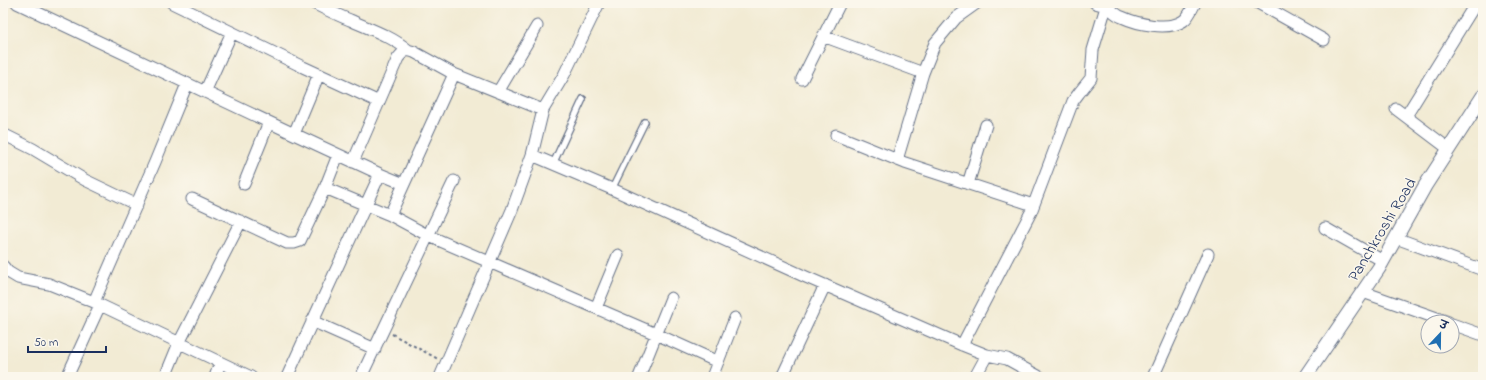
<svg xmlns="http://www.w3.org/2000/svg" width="1486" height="380" viewBox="0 0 1486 380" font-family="'Indie Flower','Playpen Sans Deva',sans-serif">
  <rect width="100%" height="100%" fill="#fbf7ec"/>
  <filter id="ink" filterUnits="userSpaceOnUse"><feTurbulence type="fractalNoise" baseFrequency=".025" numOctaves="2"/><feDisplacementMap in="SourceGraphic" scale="8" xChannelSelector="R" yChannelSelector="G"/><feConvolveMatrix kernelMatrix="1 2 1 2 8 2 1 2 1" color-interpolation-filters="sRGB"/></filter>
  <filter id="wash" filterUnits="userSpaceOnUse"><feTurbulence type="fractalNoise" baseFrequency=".012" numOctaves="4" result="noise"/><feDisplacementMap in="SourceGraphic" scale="16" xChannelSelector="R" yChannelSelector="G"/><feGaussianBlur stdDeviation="0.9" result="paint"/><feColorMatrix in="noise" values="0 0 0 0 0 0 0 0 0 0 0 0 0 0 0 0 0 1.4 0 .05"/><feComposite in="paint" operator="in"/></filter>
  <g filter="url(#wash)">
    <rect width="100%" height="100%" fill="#f2ebd4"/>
  </g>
  <g filter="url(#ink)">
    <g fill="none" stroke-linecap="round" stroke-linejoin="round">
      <g stroke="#667187" stroke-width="8">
        <path id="service" d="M553,164l30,-65
          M612,189l33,-67"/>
      </g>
      <g stroke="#667187" stroke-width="13">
        <path id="minor" d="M17,3l277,131 86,40 24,10
          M172,3l131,64 76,35
          M313,3c12,6 24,12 37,17 20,9 41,16 58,30
          M599,3l-35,72 -21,35 -11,45 80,34 194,88 156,68 25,10 20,4 33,18
          M1095,3c4,1 8,2 12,4 5,3 9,8 15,10 15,7 46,14 61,4 6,-4 9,-12 12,-18
          M1258,3l66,37
          M823,36l100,37
          M802,79l38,-76
          M205,92l27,-60
          M498,92l39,-66
          M1396,109l53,40
          M1406,116l70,-113
          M3,134l30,15 52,31 52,25
          M294,134l25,-60
          M836,135l69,28 128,42
          M897,160l26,-87 12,-30 21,-25 21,-15
          M353,162l45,-104c5,-6 7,-9 16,-6l40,22 89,36
          M244,184l25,-62
          M968,184l18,-59
          M325,188l65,27 39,21 227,98 62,28
          M192,199l95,44h7l6,-2 25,-53 13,-33
          M390,215l64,-141
          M1325,228l58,33
          M1396,238l87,32
          M3,266l5,6 10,6 31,6 45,18 157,75
          M1363,292l85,30
          M94,302l61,-140 32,-78
          M596,308l22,-53
          M312,321l63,28
          M1452,324l28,10
          M962,345l69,-133 42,-111 6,-8 12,-15 2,-28 13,-43
          M67,377l33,-72
          M165,377l14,-34 62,-122
          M215,377l5,-14
          M287,377l93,-203
          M361,377l93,-196
          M440,377l72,-167 20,-55
          M639,377l32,-79
          M712,377l23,-59
          M782,377l43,-92
          M975,377l12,-22
          M1153,377l55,-123"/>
      </g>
      <g stroke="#667187" stroke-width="15">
        <path id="tertiary" d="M1305,377l74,-109 46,-82 58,-90"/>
      </g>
      <path stroke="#667187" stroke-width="2" stroke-dasharray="3 3" stroke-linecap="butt" d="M392,334l46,25"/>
      <use href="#service" stroke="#fff" stroke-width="5.5"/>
      <use href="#minor" stroke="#fff" stroke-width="11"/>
      <use href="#tertiary" stroke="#fff" stroke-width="13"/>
    </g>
  </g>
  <g text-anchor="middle" stroke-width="3" stroke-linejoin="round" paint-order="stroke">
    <g font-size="16" fill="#1b2f5e" stroke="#fbf7ec">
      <text transform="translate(1381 229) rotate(-59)" y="6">Panchkroshi Road</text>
    </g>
  </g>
  <rect width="1486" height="380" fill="none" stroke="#fbf7ec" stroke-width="16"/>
  <g transform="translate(1440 334) rotate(22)"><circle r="19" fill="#fbf7ec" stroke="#a1a7b3"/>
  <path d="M0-3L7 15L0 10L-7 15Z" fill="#1f6fb2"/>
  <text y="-6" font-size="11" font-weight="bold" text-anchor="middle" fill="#1b2f5e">उ</text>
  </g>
  <path d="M28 346v6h78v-6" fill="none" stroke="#1b2f5e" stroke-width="2"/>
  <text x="34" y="346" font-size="12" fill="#1b2f5e" stroke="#fbf7ec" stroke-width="3" paint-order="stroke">50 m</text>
</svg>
